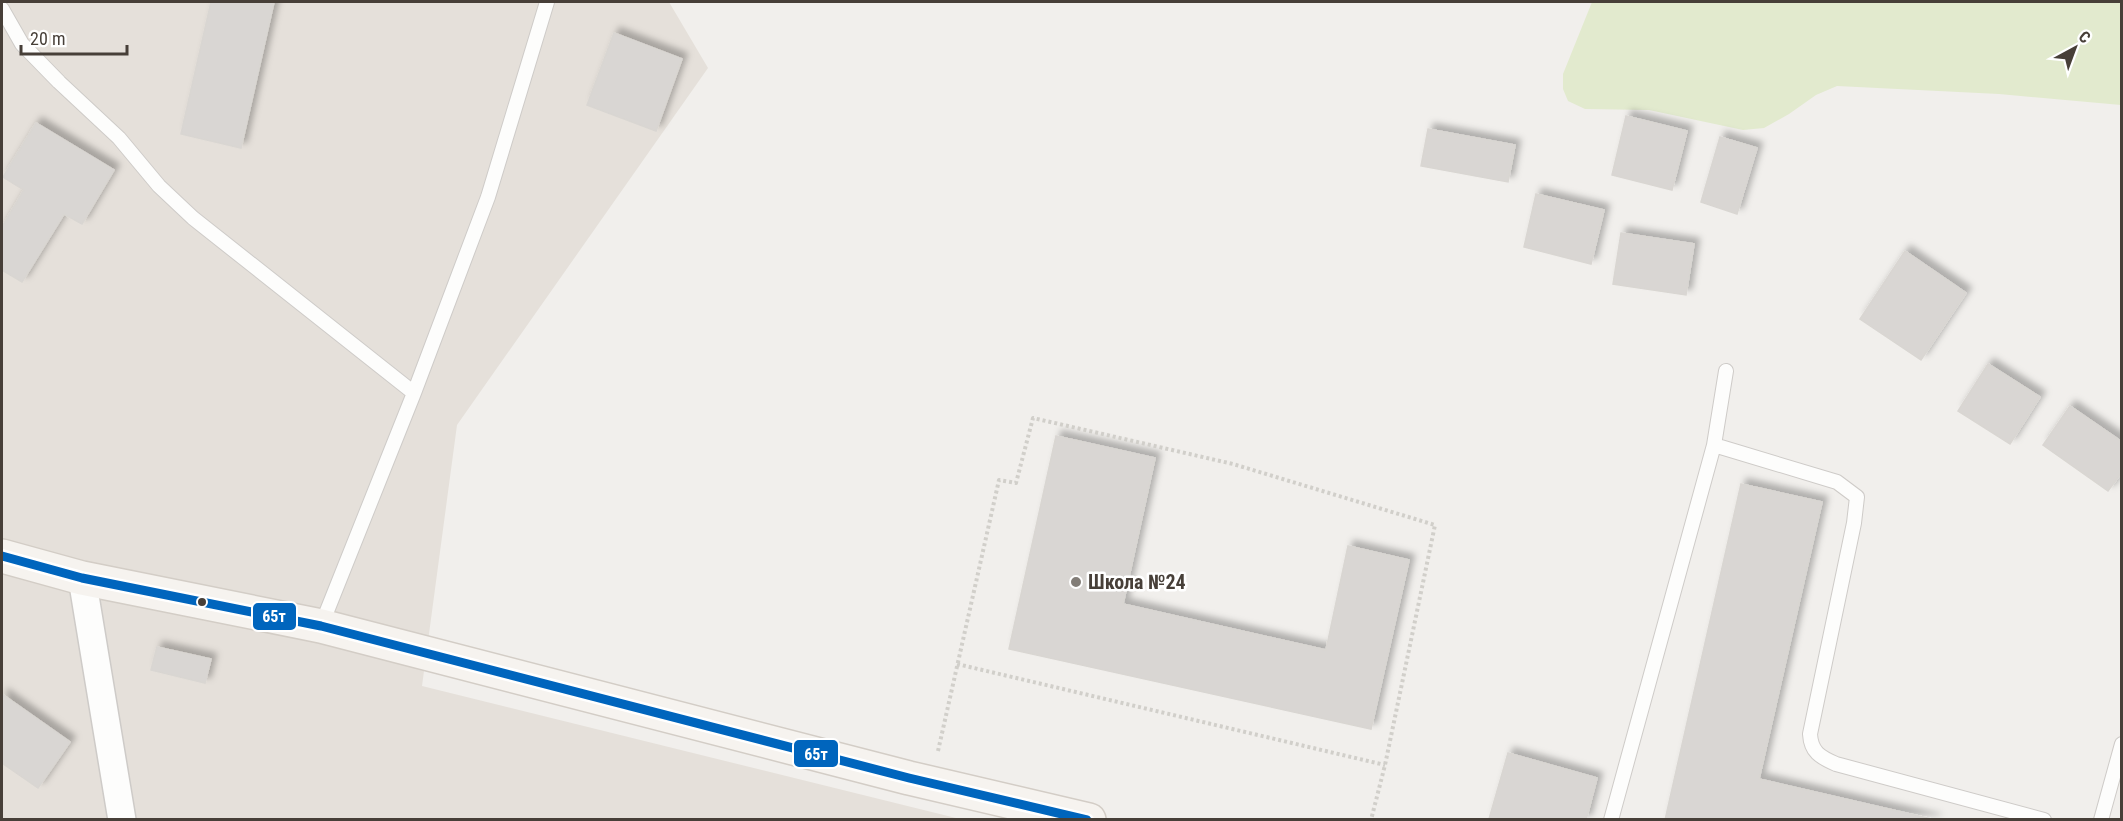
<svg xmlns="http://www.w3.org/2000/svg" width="2123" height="821" viewBox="0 0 2123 821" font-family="'Roboto Condensed',sans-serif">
  <defs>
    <filter id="shadow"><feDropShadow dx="5.5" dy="-5.5" stdDeviation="3" flood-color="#0004"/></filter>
  </defs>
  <rect width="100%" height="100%" fill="#f1efec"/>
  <path fill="#e5e0da" d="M2,2h667l39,66 -251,357 -35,261 538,133 -958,1z"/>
  <path fill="#e2eace" d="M1592,2h529v103l-122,-11 -162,-8 -21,9 -27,19 -25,14 -21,2 -94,-20 -64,-1 -17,-8 -5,-12v-15z"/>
  <path fill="#d9d6d3" stroke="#d9d6d2" stroke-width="1.5" filter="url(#shadow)" d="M211,2h63l-33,146 -60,-14z
    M614,33l68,26 -26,72 -69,-26z
    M1626,116l61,15 -15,59 -60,-15z
    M36,123l78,47 -32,54 -18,-10 -42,68 -20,-12v-43l22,-37 -21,-13z
    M1428,129l87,16 -7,37 -87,-16z
    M1720,137l37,11 -20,66 -36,-12z
    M1536,194l68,16 -13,54 -67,-17z
    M1621,233l73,11 -8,51 -73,-11z
    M1905,251l61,42 -45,67 -61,-41z
    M1988,364l52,33 -30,47 -52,-33z
    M2070,406l52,36v30l-14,19 -65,-46z
    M1056,436l99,22 -32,146 203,46 22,-104 61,14 -38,169 -362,-80z
    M1741,484l81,18 -63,277 177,41h-271z
    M157,647l54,12 -6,24 -54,-13z
    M2,694l68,48 -32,46 -36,-25z
    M1508,753l89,25 -11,42 -97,-1z"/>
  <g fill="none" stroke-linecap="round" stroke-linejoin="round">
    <g stroke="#cecbc8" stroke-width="16">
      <path id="lane" d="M2,9l20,35 37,38 60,56 40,48 34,32 221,175
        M1714,445l123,37 20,15 -3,26 -44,211c1,18 10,23 26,30l208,56
        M321,626l93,-233 74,-196 59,-195
        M1611,820l103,-375 12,-74
        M2101,820l21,-76"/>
    </g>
    <g stroke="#cecbc8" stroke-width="30">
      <path id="street" d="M82,578l40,242"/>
    </g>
    <g stroke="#d3cdc6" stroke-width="36">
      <path id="secondary" d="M2,556l80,22 239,48 588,152 180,42"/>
    </g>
    <path stroke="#d1cfca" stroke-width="4" stroke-dasharray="3 3" stroke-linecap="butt" d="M957,664l428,101
      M938,751l61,-271 17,3 17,-65 200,46 202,61 -50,240 -14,55"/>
    <use href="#lane" stroke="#fdfdfc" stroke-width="14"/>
    <use href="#street" stroke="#fdfdfc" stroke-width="27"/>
    <use href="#secondary" stroke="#f6f3ef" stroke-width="33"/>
    <g stroke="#fff" stroke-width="14">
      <path id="bus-1" d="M2,556l80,22 239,48 588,152 178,42"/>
    </g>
    <use href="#bus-1" stroke="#0065bd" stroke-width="9"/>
  </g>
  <circle fill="#827d77" stroke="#fff" stroke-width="2" cx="1076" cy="582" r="6"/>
  <circle fill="#473f38" stroke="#fff" stroke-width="2" cx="202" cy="602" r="5"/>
  <g text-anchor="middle" stroke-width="5" stroke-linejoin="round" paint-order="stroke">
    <g font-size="20" font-weight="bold" fill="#473f38" stroke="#fff" text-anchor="start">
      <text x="1088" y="589">Школа №24</text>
    </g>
  </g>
  <g stroke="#fff" stroke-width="2">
    <rect x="252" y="602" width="45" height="29" rx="6" fill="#0065bd"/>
    <rect x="793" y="739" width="46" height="29" rx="6" fill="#0065bd"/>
  </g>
  <g font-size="16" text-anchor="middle" font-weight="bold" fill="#fff">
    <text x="274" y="622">65т</text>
    <text x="816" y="760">65т</text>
  </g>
  <rect width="2123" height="821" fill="none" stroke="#473f38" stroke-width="6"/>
  <g transform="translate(2075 48) rotate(41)" stroke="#ffffff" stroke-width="4.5" paint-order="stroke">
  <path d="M0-4.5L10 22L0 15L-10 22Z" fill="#473f38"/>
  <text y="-9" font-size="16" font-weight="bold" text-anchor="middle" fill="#473f38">С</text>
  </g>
  <path d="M21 45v9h106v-9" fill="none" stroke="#473f38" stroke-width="3"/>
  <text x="30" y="45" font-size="18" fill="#473f38" stroke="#ffffff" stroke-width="4.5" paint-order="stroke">20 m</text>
</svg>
